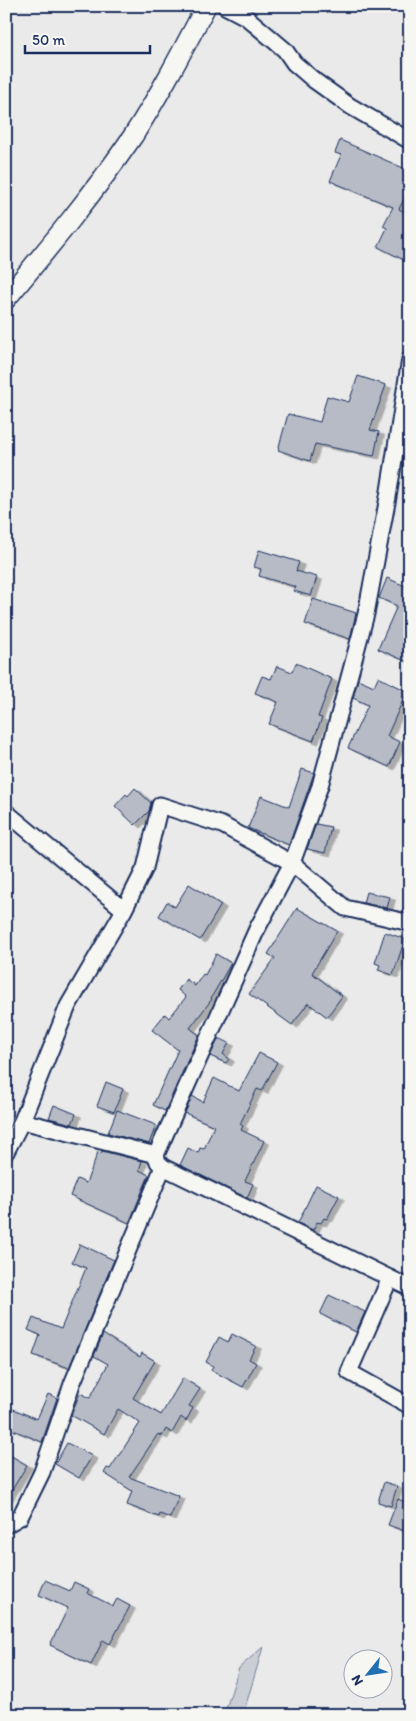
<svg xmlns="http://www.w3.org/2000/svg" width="416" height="1721" viewBox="0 0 416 1721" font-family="Itim,sans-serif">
  <defs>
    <filter id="shadow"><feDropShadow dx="5.5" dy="3" stdDeviation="0" flood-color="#0004"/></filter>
  </defs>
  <rect width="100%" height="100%" fill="#e9eae9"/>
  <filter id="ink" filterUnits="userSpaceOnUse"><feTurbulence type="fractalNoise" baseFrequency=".02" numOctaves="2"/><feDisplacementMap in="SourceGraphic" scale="10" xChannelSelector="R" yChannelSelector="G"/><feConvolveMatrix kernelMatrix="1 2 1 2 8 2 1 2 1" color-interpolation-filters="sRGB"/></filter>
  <g filter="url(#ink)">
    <path fill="#caced5" stroke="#727e9a" d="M263,1647l-20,68h-19l15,-47z"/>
    <path fill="#b6bbc6" stroke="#1b2f5e" filter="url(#shadow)" d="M340,140l70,31v16l-11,22 11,6v48l-32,-16 9,-19 -4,-2 10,-19 -63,-26 11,-26 -6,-2z
      M358,376l28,9 -16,45 9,2 -5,24 -59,-12 -5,17 -32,-11 10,-36 32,8 7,-26 22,6z
      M259,550l40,12 -3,9 21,6 -6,19 -17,-5 2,-4 -37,-11 2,-7 -7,-2z
      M410,575v88l-32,-14 19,-43 -18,-8 8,-20 18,8z
      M313,599l43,14 -6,26 -45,-15z
      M296,663l36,16 -14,38 4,1 -9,23 -44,-17 9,-22 -23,-9 7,-17 9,3 6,-13 15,6z
      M378,677l29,14 -20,45 13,6 -11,25 -41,-19 20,-43 -15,-7 5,-19 16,7z
      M302,769l12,4 -25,72 -41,-17 13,-32 28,11z
      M135,788l16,15 -2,8 -14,14 -20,-19 11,-12 2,2z
      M316,824l15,3 -6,26 -18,-4z
      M189,884l32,21 -21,35 -41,-24 8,-14 8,5z
      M366,892l24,5 -3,11 -24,-5z
      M297,908l40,23 -25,42 30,23 -15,21 -19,-14 -16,22 -43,-31 26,-36 -7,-4z
      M385,932l20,7 -12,36 -15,-5 2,-5 -5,-2z
      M216,954l15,9 -20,35 1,1 -22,29 9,7 -34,76 -12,-6 25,-55 -26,-20 13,-16 4,4 17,-21 -8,-7 8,-11 9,7 8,-12 2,1z
      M219,1038l10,5 -6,11 6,5 -3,4 -16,-7z
      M259,1053l18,9 -15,29 -5,-2 -17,35 3,2 -2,4 23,11 -19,40 8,3 -6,14 -67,-33 8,-17 10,5 2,-5 4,1 10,-23 -29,-13 7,-17 11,6 11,-24 25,13z
      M106,1082l17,7 -9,23 -17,-6z
      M54,1105l22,9 -4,10 -23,-6z
      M117,1110l39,15 -7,19 -41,-11z
      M102,1151l40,10 -3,9 10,5 -20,48 -59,-27 7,-17 9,4 12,-31 3,1z
      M316,1185l23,11 -12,23 -3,-1 -3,5 -4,-1 -4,8 -15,-7z
      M80,1244l34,16 -45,108 -36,-13 7,-20 -12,-5 5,-12 28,11 25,-61 -14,-6z
      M329,1295l36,17 -9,20 -36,-18z
      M103,1334l37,23 2,-4 13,8 -22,37 28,17 22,-37 17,11 -11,17 4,2 -7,13 -5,-4 -9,16 -6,-4 -4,7 -4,-2 -29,43 50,19 -9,22 -10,-4 -1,3 -32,-12 5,-14 -28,-18 3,-5 3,1 30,-46 -22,-14 -14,25 -33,-19 9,-22 10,5 18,-34 -14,-8z
      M232,1334l24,12 -7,13 7,4 -13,24 -32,-17 2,-4 -7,-4 13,-25 9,5z
      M48,1394l9,4 -15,44 -36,-15v-7l5,-12 26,11z
      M67,1443l25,13 -13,22 -24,-14z
      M6,1453l21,12 -21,35z
      M384,1482l13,4 -6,20 -13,-4z
      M398,1499l12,5v29l-22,-8z
      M45,1580l25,11 4,-9 15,7 -2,4 26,13 4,-7 13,7 -20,38 -7,-4 -12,25 -41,-20 18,-37 -29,-13z"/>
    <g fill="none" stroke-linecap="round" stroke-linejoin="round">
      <g stroke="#1b2f5e" stroke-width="19">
        <path id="minor" d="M225,6l21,11 39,33 9,13 21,18 35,25 60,35
          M410,359l-22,138 -22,117 -46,172 -28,77 -35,66 -101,226 2,7 5,5 247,121
          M6,812l118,98
          M22,1121l134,34
          M6,1152l16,-31 46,-115 56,-96 21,-42 15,-63 62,20 70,38 53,45 65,15
          M390,1278l-41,94 61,34
          M6,1525l14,-8 22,-45 30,-88 91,-217"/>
      </g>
      <g stroke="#1b2f5e" stroke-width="22">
        <path id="tertiary" d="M6,299c44,-53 88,-106 127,-163 27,-42 50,-86 73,-130"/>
      </g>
      <use href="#minor" stroke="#f6f6f2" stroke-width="15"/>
      <use href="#tertiary" stroke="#f6f6f2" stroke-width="19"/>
    </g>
  </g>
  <rect width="416" height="1721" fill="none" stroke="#f6f6f2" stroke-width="25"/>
  <rect x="12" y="12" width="391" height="1696" fill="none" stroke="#1b2f5e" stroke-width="2" filter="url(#ink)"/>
  <g transform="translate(368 1674) rotate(240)"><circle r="24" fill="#f6f6f2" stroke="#9ea6b7"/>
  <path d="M0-4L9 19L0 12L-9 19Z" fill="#1f6fb2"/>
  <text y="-8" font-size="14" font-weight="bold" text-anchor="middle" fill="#1b2f5e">N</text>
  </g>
  <path d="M25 45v8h125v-8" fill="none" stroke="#1b2f5e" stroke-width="2.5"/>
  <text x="32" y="45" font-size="15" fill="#1b2f5e" stroke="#f6f6f2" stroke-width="4" paint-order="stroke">50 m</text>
</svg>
